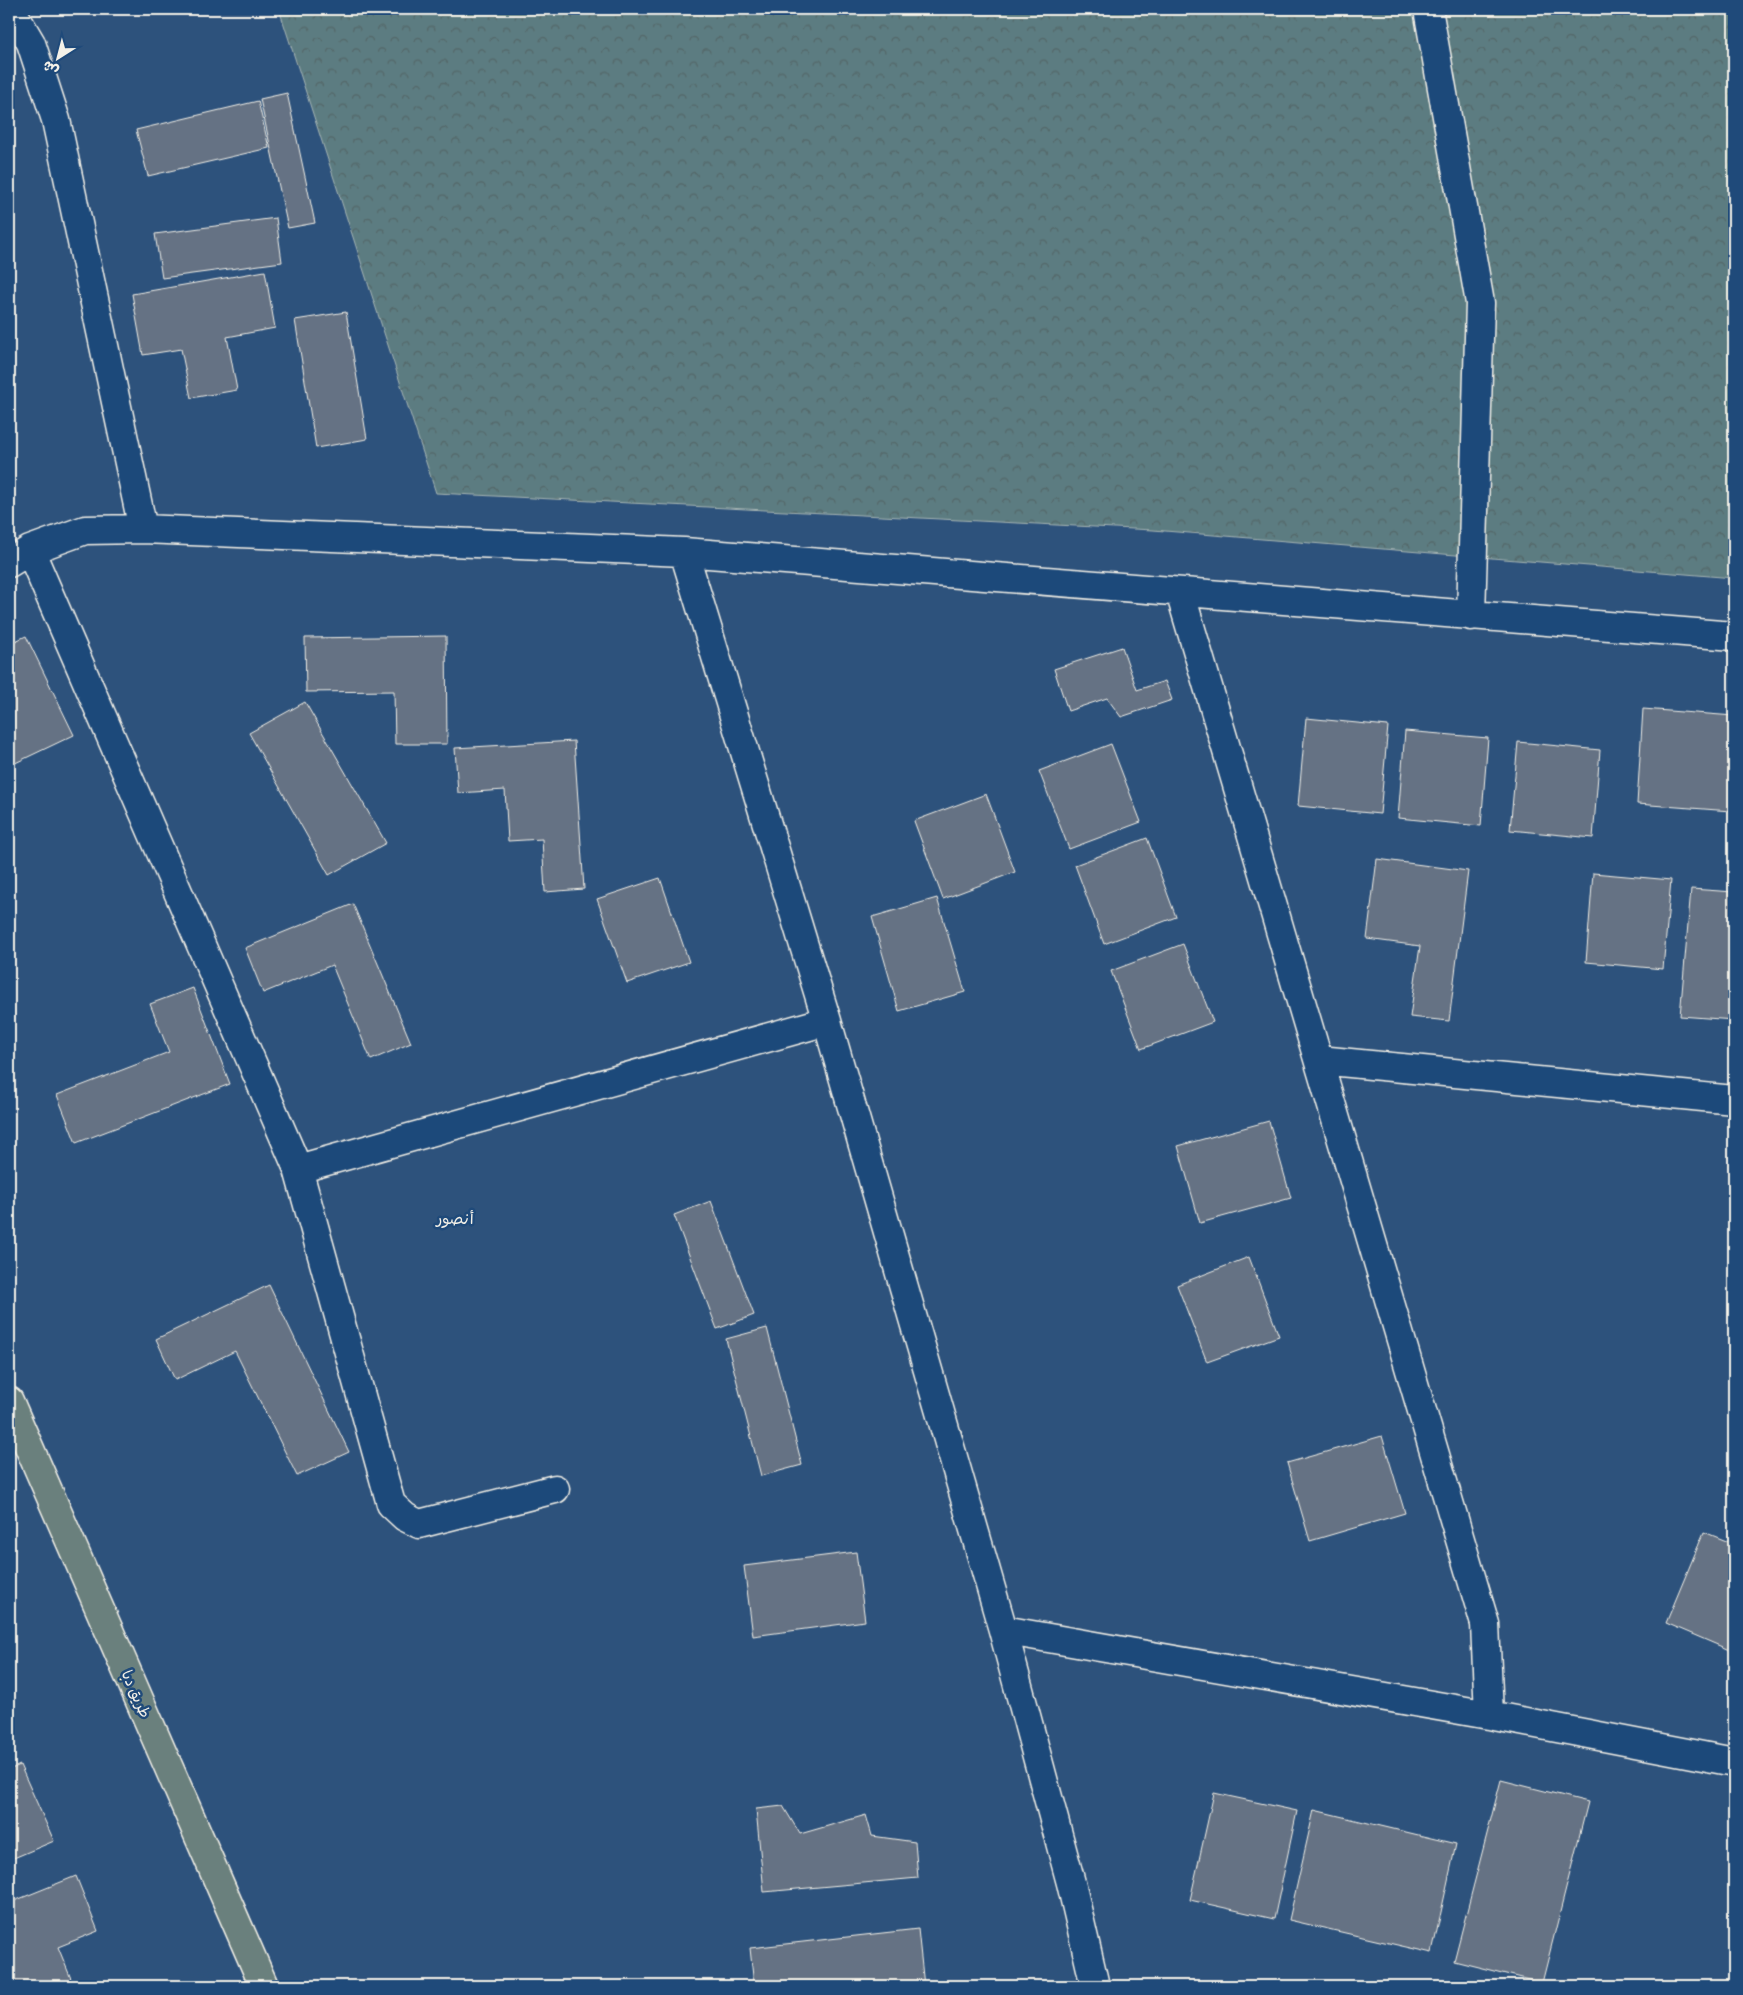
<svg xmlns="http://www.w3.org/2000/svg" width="1743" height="1995" viewBox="0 0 1743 1995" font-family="Pangolin,'Playpen Sans Arabic',sans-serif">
  <defs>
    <pattern id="forest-crowns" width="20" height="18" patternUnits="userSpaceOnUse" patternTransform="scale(1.25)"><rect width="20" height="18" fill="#5c7c81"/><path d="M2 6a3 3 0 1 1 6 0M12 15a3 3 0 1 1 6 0" fill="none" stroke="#536566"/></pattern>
  </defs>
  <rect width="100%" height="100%" fill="#2d527c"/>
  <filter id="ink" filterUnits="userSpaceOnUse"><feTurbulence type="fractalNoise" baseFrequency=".02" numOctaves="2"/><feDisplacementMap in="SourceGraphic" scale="10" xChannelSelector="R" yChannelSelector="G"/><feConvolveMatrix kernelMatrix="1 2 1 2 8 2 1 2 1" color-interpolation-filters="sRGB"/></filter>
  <g filter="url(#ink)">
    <path fill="url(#forest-crowns)" stroke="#a8b6b4" d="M279,9h1455v569l-581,-48 -717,-37z"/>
    <path fill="#657284" stroke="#f4f1e8" d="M287,93l28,130 -27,5 -28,-129z
      M258,101l11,47 -121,28 -12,-46z
      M276,218l6,44 -120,16 -7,-44z
      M265,271l10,57 -48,9 10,53 -46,8 -10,-49 -38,6 -11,-61z
      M346,312l21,127 -51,9 -21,-128z
      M26,636l48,99 -65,31v-122z
      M446,636l1,108h-52l-1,-53 -88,1 -1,-54z
      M1122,647l15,43 28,-9 7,19 -51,17 -14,-19 -39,13 -14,-42z
      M305,702l81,141 -57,32 -80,-142z
      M1643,709l91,7v55l-3,40 -94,-7z
      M1306,718l82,8 -8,88 -82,-8z
      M1405,731l83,7 -7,88 -83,-8z
      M574,741l10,148 -39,3 -3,-53 -34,2 -3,-51 -47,3 -3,-45z
      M1518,742l82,8 -7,88 -83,-8z
      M1111,744l30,78 -72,27 -30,-78z
      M986,794l29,78 -72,27 -29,-78z
      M1147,838l29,79 -72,27 -29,-79z
      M1377,859l91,12 -19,150 -39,-4 10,-71 -53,-7z
      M1593,873l78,7 -8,89 -77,-7z
      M660,878l29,84 -62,21 -30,-84z
      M1691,889l43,3v128l-54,-4z
      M937,898l28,94 -66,19 -27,-94z
      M353,904l58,139 -40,17 -39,-95 -69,28 -18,-45z
      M1183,944l30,78 -72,27 -30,-78z
      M193,988l37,96 -154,59 -19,-48 112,-43 -19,-48z
      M1269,1121l22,77 -91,25 -22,-77z
      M711,1201l43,114 -37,14 -43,-114z
      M1249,1257l30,79 -72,26 -30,-77z
      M269,1285l80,167 -52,24 -62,-125 -60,29 -19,-41z
      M767,1328l35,137 -41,11 -35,-137z
      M1382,1436l23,77 -95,28 -23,-78z
      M1704,1532l30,12v108l-68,-29z
      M856,1552l9,69 -112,15 -9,-70z
      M20,1765l34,76 -45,19v-90z
      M1501,1780l87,22 -46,181 -88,-22z
      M1214,1793l83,18 -23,108 -84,-19z
      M783,1806l17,28 66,-19 6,21 43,6 3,36 -154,14 -8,-83z
      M1314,1810l142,34 -24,109 -143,-33z
      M76,1876l22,55 -40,16 16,39h-65v-83z
      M918,1929l6,57h-170l-4,-38z"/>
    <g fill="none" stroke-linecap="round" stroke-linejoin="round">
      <g stroke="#f4f1e8" stroke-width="31">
        <path id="street" d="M11,9l20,34 25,77 87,409
          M1428,9l52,294 -9,313
          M30,550l268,619 529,-148
          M684,552l143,469 176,609 68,253 24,103
          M9,563l21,-13 55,-20 58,-1 541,23 1050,84
          M1180,592l305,1032 4,91
          M1319,1060l415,40
          M298,1169l93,335 14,13 14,7 136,-35
          M1003,1630l486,85 245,47"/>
      </g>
      <g stroke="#f4f1e8" stroke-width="31">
        <path id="primary" d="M9,1401l255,585"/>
      </g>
      <use href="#street" stroke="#1f4a7a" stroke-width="28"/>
      <use href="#primary" stroke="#6a807d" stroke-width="28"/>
    </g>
  </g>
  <g text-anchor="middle" stroke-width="5" stroke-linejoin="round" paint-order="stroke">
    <g font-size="15" fill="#f4f1e8" stroke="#1f4a7a">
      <text transform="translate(136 1694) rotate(66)" y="5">طريق دبا</text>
    </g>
    <g font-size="16" fill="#f4f1e8" stroke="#1f4a7a">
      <text x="455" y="1224">أنصور</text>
    </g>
  </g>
  <rect width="1743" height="1995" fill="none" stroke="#1f4a7a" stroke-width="30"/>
  <rect x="15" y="15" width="1713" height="1965" fill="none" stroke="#f4f1e8" stroke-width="2" filter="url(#ink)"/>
  <g transform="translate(58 58) rotate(216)" stroke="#1f4a7a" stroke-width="4" paint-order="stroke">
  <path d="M0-4L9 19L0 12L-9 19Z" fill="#f4f1e8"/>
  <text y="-8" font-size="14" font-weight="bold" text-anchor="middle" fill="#f4f1e8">ش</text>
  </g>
</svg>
